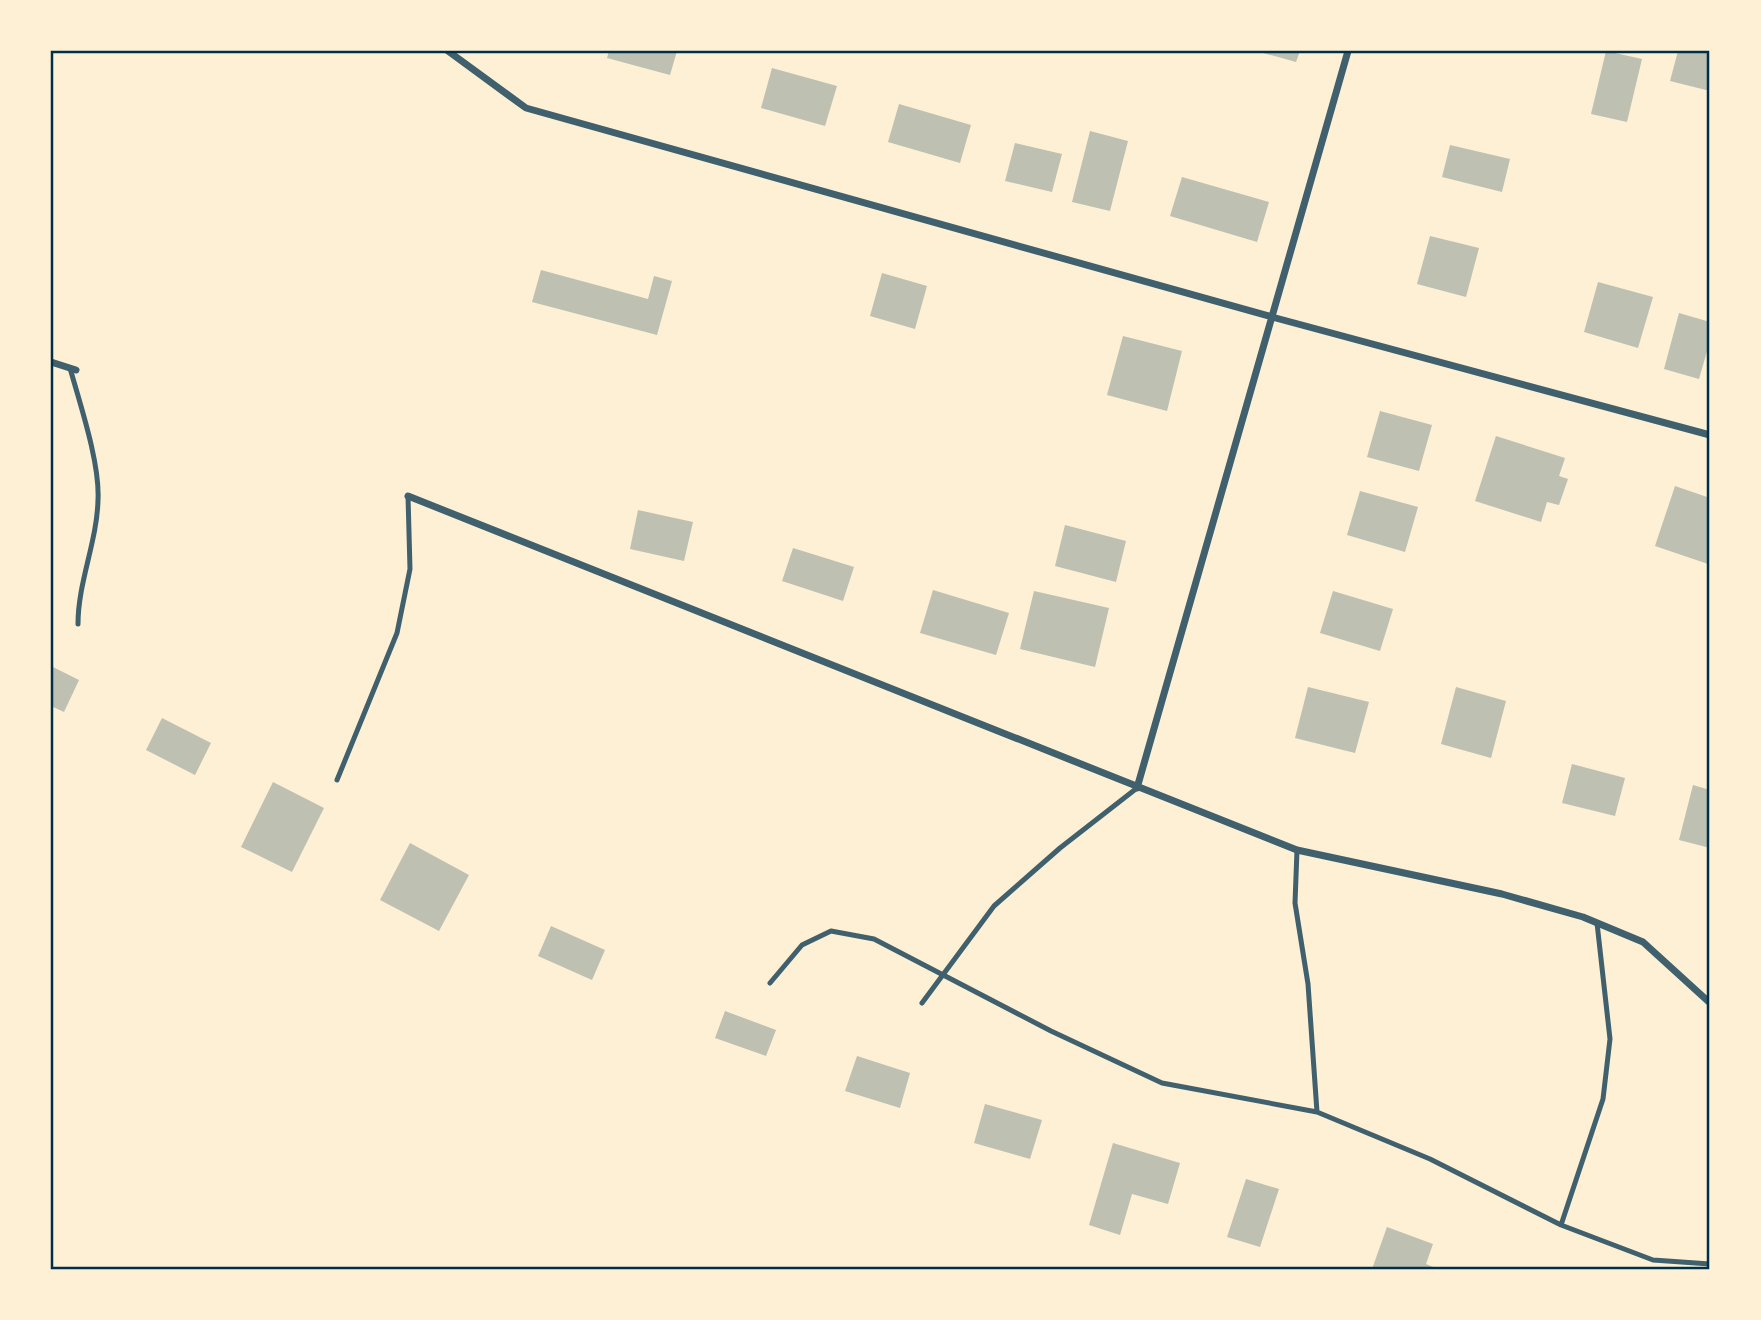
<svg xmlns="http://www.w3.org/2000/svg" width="1761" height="1320" viewBox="0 0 1761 1320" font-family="Ubuntu,sans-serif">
  <rect width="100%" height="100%" fill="#fdf0d5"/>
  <path fill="#bec0b2" d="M609,51h68l-7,24 -63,-17z
    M1256,51h44l-4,11z
    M1606,51l36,8 -15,63 -36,-8z
    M1678,51h32v40l-40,-10z
    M772,68l65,18 -12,40 -64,-18z
    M899,104l72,21 -11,38 -72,-21z
    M1090,131l38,10 -18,70 -38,-9z
    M1015,143l47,11 -10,38 -47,-11z
    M1450,145l60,14 -8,33 -60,-15z
    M1182,177l87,25 -12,40 -87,-26z
    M1430,236l49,12 -13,49 -49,-13z
    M541,270l107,29 6,-23 18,5 -15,54 -125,-33z
    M882,273l45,13 -12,43 -45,-13z
    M1598,282l55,15 -15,51 -54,-16z
    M1679,313l31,9v19l-11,38 -35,-10z
    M1123,336l59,15 -15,60 -60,-16z
    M1380,411l52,14 -13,46 -52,-14z
    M1496,436l69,22 -6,18 9,3 -9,26 -12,-3 -6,20 -66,-21z
    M1675,486l35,12 -2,66 -53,-18z
    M1360,491l58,16 -13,45 -58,-17z
    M638,510l55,12 -9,39 -54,-12z
    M1065,525l61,16 -10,41 -61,-16z
    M793,548l61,19 -11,34 -61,-20z
    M933,590l76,23 -13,42 -76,-22z
    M1034,591l75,17 -14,59 -75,-18z
    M1333,591l60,18 -13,42 -60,-18z
    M51,666l28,14 -15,32 -13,-6z
    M1308,687l61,15 -14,51 -60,-15z
    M1456,687l50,14 -15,57 -50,-14z
    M162,718l49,25 -16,32 -49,-25z
    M1572,764l53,14 -10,38 -53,-13z
    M273,782l51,26 -32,64 -51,-25z
    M1693,785l17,5v58l-31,-8z
    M410,843l59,32 -30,56 -59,-31z
    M551,926l54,24 -13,30 -54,-24z
    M725,1011l51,19 -10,26 -51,-18z
    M857,1056l53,17 -10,35 -55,-17z
    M985,1104l57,16 -12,39 -56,-16z
    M1113,1143l67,20 -12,41 -36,-10 -12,41 -31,-10z
    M1246,1179l33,10 -19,58 -33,-10z
    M1387,1227l46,17 -7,20 12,5h-66z"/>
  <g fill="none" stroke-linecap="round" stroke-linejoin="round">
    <path stroke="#3f606c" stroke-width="5" d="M70,368c10,36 30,95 28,132 -1,42 -20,82 -20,124
      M337,780l60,-147 13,-64 -2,-73
      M1297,850l-2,53 13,81 9,128
      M770,983l32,-38 29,-14 43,8 177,92 111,52 155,29 113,47 131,66 92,35 57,4
      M922,1003l72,-97 66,-58 77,-60
      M1561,1225l42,-126 7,-60 -13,-116"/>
    <path stroke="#3f606c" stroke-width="7" d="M448,51l78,57 746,209 438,118
      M51,362l25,8
      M408,496l889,354 205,44 81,23 60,25 67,61
      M1137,788l211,-737"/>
  </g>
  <rect width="1761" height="1320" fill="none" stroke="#fdf0d5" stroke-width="105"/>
  <rect x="52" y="52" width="1656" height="1216" fill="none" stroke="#003049" stroke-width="2.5"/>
</svg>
